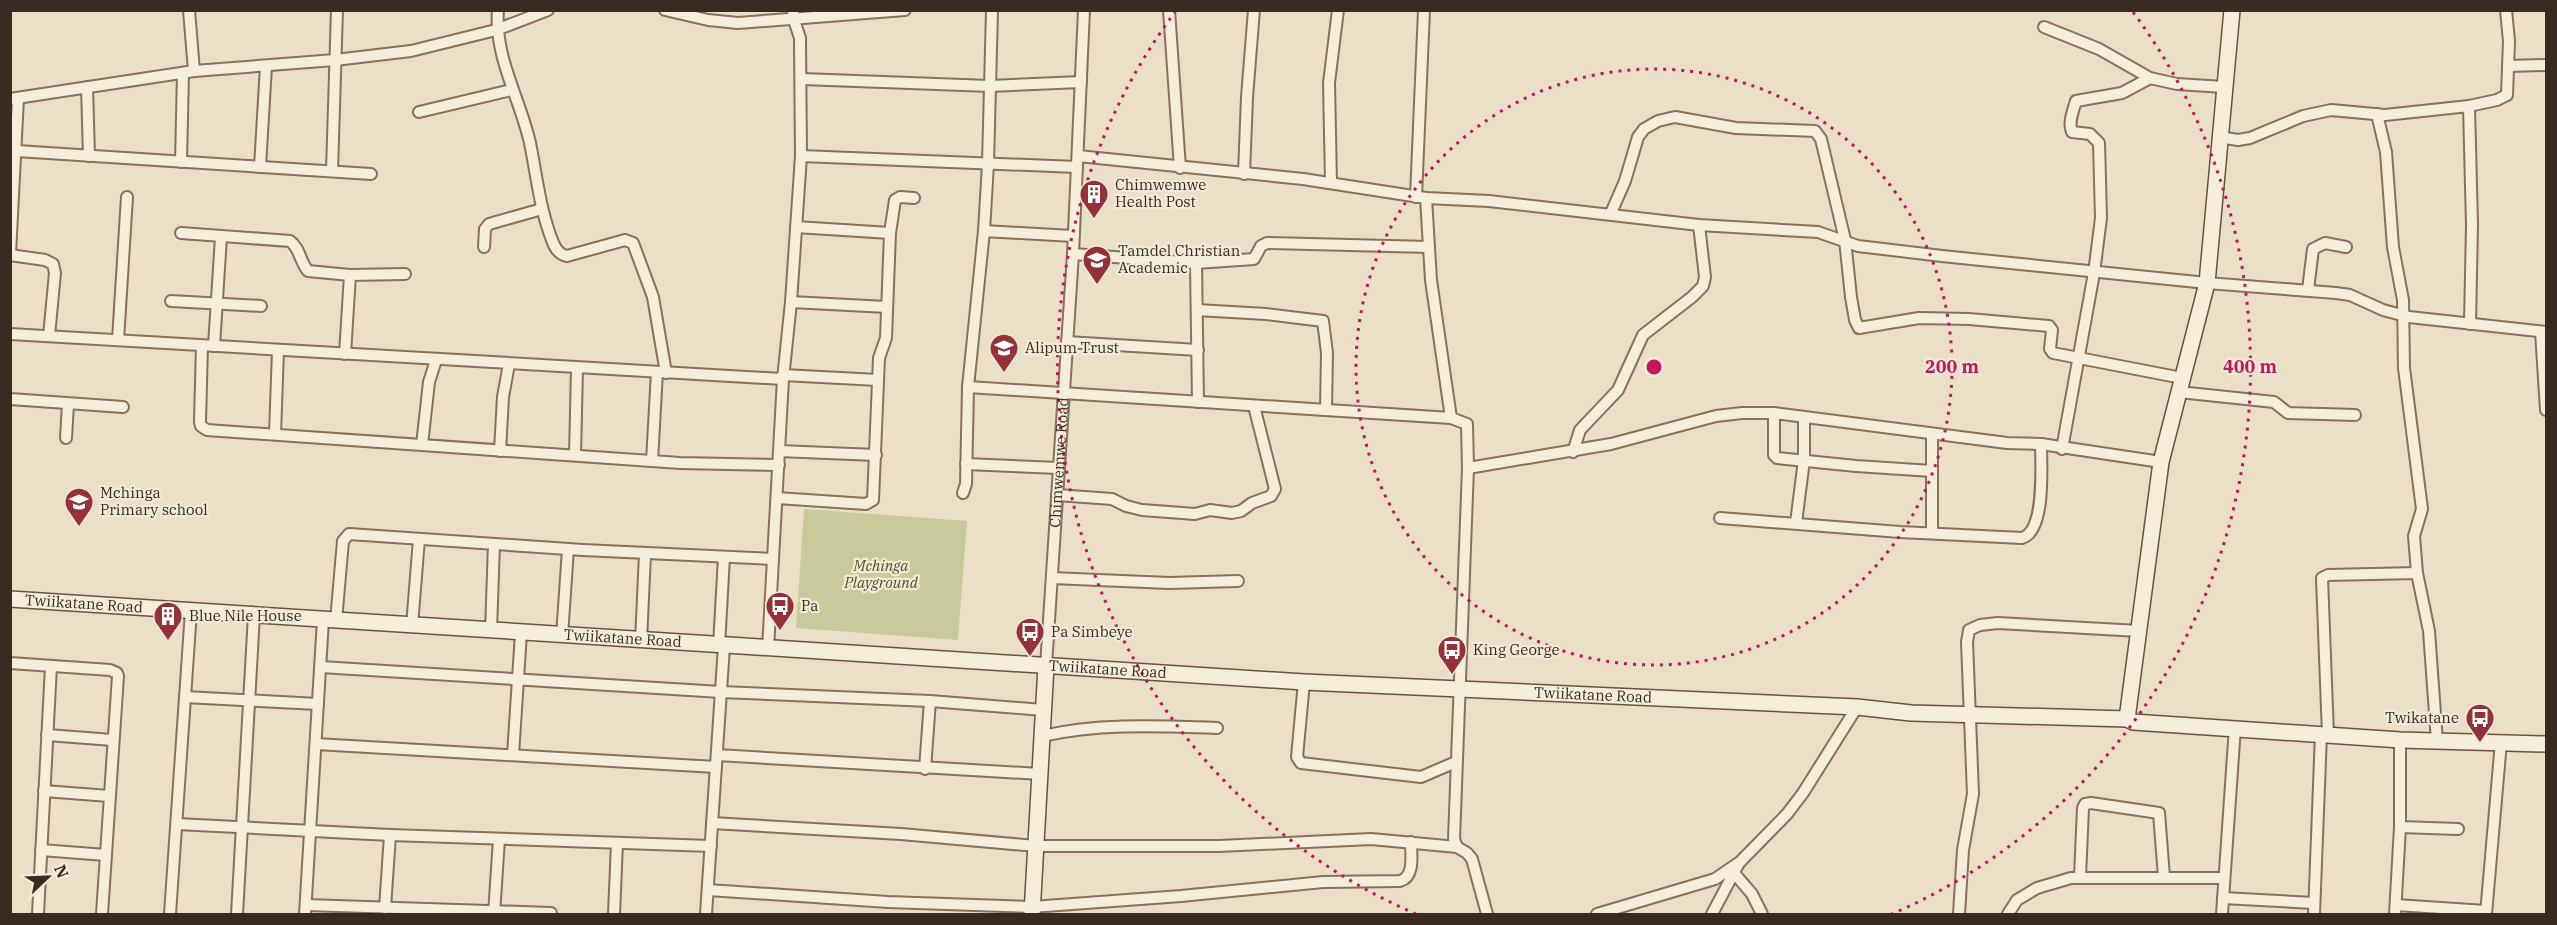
<svg xmlns="http://www.w3.org/2000/svg" width="2557" height="925" viewBox="0 0 2557 925" font-family="'IBM Plex Serif',serif">
  <rect width="100%" height="100%" fill="#ecdfc8"/>
  <path fill="#c8ca9c" d="M804,509l163,12 -9,119 -162,-12z"/>
  <g fill="none" stroke-linecap="round" stroke-linejoin="round">
    <g stroke="#88715e" stroke-width="14">
      <g id="street">
        <path d="M189,10l5,61"/>
        <path d="M498,10c-4,47 22,88 32,133 7,34 10,69 24,102 3,6 7,10 13,11l58,-16 8,3 20,54 13,76"/>
        <path d="M665,10l43,10 30,3 167,-13"/>
        <path d="M1169,10l11,158"/>
        <path d="M2044,27l55,22 51,29 27,6 47,3"/>
        <path d="M2508,66l38,-1"/>
        <path d="M802,79l188,7 91,-4"/>
        <path d="M87,87l2,69"/>
        <path d="M10,99l184,-28 141,-11 76,-9 85,-21 52,-20"/>
        <path d="M2469,106l28,-6 10,-5 2,-54 -3,-31"/>
        <path d="M419,112l92,-22"/>
        <path d="M2377,114l9,38 7,95 10,53 1,68 18,141 -8,27 3,37"/>
        <path d="M2219,137l19,3 12,-2 53,-22 28,-6 54,5 84,-9 3,119 -2,99"/>
        <path d="M17,151l354,23"/>
        <path d="M801,156l276,11"/>
        <path d="M1078,156l225,23 123,19 63,3 210,24 119,7 40,14 84,10 265,27 129,10 14,2 33,15 26,7 137,15"/>
        <path d="M181,162l2,-89"/>
        <path d="M260,167l6,-101"/>
        <path d="M332,171l5,-161"/>
        <path d="M1244,174l3,-77 7,-87"/>
        <path d="M1331,183l-2,-100 9,-73"/>
        <path d="M1416,197l8,-187"/>
        <path d="M1426,198l5,82 20,138"/>
        <path d="M1611,213l14,-32 13,-44 6,-8 14,-8 17,-4 61,11 79,3 6,8 24,101 6,57 4,23 4,8 60,-10 50,1 80,7 3,4 -2,19 3,4 129,25"/>
        <path d="M796,227l94,6"/>
        <path d="M984,231l4,-67 4,-154"/>
        <path d="M181,233l109,8c10,7 10,21 18,30l42,4"/>
        <path d="M484,247l1,-18 4,-5 53,-15"/>
        <path d="M10,254l8,-156"/>
        <path d="M1073,254l123,9 58,-4 7,-13 6,-3 162,4"/>
        <path d="M10,255l35,5 8,4 2,9 -6,63"/>
        <path d="M1196,263l2,139"/>
        <path d="M2308,290l5,-41 12,-6 21,4"/>
        <path d="M171,301l90,5"/>
        <path d="M791,302l96,5"/>
        <path d="M1197,310l69,4 57,7 4,32 -1,57"/>
        <path d="M2541,332l5,78"/>
        <path d="M10,334l773,45"/>
        <path d="M118,340l9,-143"/>
        <path d="M1067,342l131,8"/>
        <path d="M202,346l-2,76 1,4 6,4 473,33 99,2"/>
        <path d="M214,346l7,-109"/>
        <path d="M345,354l5,-79 55,-1"/>
        <path d="M783,375l95,5"/>
        <path d="M968,387l483,31 16,6 1,44 -14,371 3,8"/>
        <path d="M2179,392l95,10 14,11 67,2"/>
        <path d="M10,399l113,8"/>
        <path d="M1774,413v42l3,3 79,8 76,5"/>
        <path d="M275,434l3,-84"/>
        <path d="M1932,434v99"/>
        <path d="M66,438l2,-34"/>
        <path d="M422,445l7,-63 7,-22"/>
        <path d="M2062,449l32,-176 7,-55 -2,-75 -9,-9 -18,-2c-4,-9 1,-21 4,-31l46,-8 28,-15"/>
        <path d="M500,451l3,-54 6,-33"/>
        <path d="M779,451l97,4"/>
        <path d="M1573,452l7,-22 38,-40 25,-55 49,-38 11,-11 2,-9 -6,-52"/>
        <path d="M575,455l2,-87"/>
        <path d="M652,461l5,-89"/>
        <path d="M966,464l93,4"/>
        <path d="M1468,468l143,-24 105,-28 26,-3h32l233,30 34,1 120,18"/>
        <path d="M963,493l3,-9 2,-97 16,-156 89,5"/>
        <path d="M1057,495l55,4 14,7 16,4 53,4 15,-4 22,3 9,-2 11,-8 19,-7 4,-7 -21,-83"/>
        <path d="M777,498l89,6 7,-4 6,-142 7,-20 4,-105 5,-33 5,-3 14,1"/>
        <path d="M1720,518l180,14 122,6c24,-7 19,-73 19,-94"/>
        <path d="M1796,523l8,-63v-42"/>
        <path d="M1052,578l117,5 69,-2"/>
        <path d="M336,621l7,-80 6,-7 234,16 190,9"/>
        <path d="M412,626l7,-87"/>
        <path d="M491,631l3,-87"/>
        <path d="M562,636l6,-87"/>
        <path d="M641,641l4,-87"/>
        <path d="M719,646l5,-89"/>
        <path d="M768,649l15,-270 8,-77 10,-146 -1,-118 -6,-18 -1,-10"/>
        <path d="M10,663l100,7 7,3 1,3 -16,238"/>
        <path id="s1" d="M1046,666l27,-412 11,-244"/>
        <path d="M321,667l400,25 209,9 113,9"/>
        <path d="M1304,682l-7,75 4,6 120,14 35,-15"/>
        <path d="M185,697l133,7"/>
        <path d="M47,735l66,5"/>
        <path d="M2328,735l-6,-157 6,-3 89,-2 12,58 8,110"/>
        <path d="M1042,736c58,-13 115,-10 175,-8"/>
        <path d="M316,744l400,23"/>
        <path d="M513,755l8,-122"/>
        <path d="M717,755l323,19"/>
        <path d="M925,769l5,-68"/>
        <path d="M44,791l65,5"/>
        <path d="M712,823l189,11 135,12h183l152,-7 86,8 10,6 5,6 15,55"/>
        <path d="M177,824l213,11 321,11"/>
        <path d="M2400,827l58,2"/>
        <path d="M41,850l65,5"/>
        <path d="M1734,873l18,21 10,20"/>
        <path d="M2080,877l3,-69 2,-4 6,-1 68,10 5,64"/>
        <path d="M708,890l180,12 144,5 149,-11 142,-14 77,-1c15,-4 11,-26 11,-39"/>
        <path d="M2223,898l91,5"/>
        <path d="M306,905l245,8"/>
        <path d="M2396,905l90,6"/>
        <path d="M385,908l5,-73"/>
        <path d="M38,914l13,-248"/>
        <path d="M170,914l21,-303"/>
        <path d="M237,914l17,-299"/>
        <path d="M305,914l18,-294"/>
        <path d="M494,914l5,-75"/>
        <path d="M614,914l3,-71"/>
        <path d="M706,914l18,-268"/>
        <path d="M1597,914l118,-35 25,-17 47,-48 16,-21 54,-86"/>
        <path d="M1712,914l26,-49"/>
        <path d="M1959,914l4,-64 10,-56 -6,-152 2,-12 11,-5 18,-2 141,8"/>
        <path d="M2008,914l9,-14 20,-12 34,-10h153"/>
        <path d="M2222,914l13,-187"/>
        <path d="M2314,914l7,-180"/>
        <path d="M2395,914l5,-87v-87"/>
        <path d="M2486,914l15,-172"/>
      </g>
    </g>
    <g stroke="#6a5241" stroke-width="18">
      <g id="secondary">
        <path id="s2" d="M10,599l1294,83 553,25 54,6 216,6 6,3 267,18 146,4"/>
        <path d="M2127,719l34,-257 46,-179 25,-273"/>
        <path d="M1032,914l14,-248"/>
      </g>
    </g>
    <use href="#street" stroke="#f7eddb" stroke-width="10"/>
    <use href="#secondary" stroke="#f7eddb" stroke-width="15"/>
  </g>
  <g fill="none" stroke="#c2185b" stroke-width="3" stroke-dasharray="3 6">
    <circle cx="1654" cy="367" r="298"/>
    <path d="M1416 914A596 596 0 0 1 1175 12M2133 12A596 596 0 0 1 1892 914"/>
  </g>
  <defs>
    <g id="building-pin" transform="scale(1.5)"><path d="M0 17L-7.5 6A9.5 9.5 0 1 1 7.5 6Z" fill="#943139" stroke="#f4ead8"/><path d="M-4-6H4V6H1V3H-1V6H-4ZM-2.5-4.3h1.7v1.8h-1.7ZM.8-4.3h1.7v1.8H.8ZM-2.5-1h1.7V.8h-1.7ZM.8-1h1.7V.8H.8Z" fill="#fff"/></g>
    <g id="school-pin" transform="scale(1.5)"><path d="M0 17L-7.5 6A9.5 9.5 0 1 1 7.5 6Z" fill="#943139" stroke="#f4ead8"/><path d="M0-5L7-2L0 1L-7-2ZM-4 1L0 2.5L4 1V4Q0 6-4 4Z" fill="#fff"/></g>
    <g id="bus-pin" transform="scale(1.5)"><path d="M0 17L-7.5 6A9.5 9.5 0 1 1 7.5 6Z" fill="#943139" stroke="#f4ead8"/><path d="M-5-6H5V4H4V6H2V4H-2V6H-4V4H-5ZM-3.5-4V0h7V-4ZM-3.5 1.2v1.5H-2V1.2ZM2 1.2v1.5H3.5V1.2Z" fill="#fff"/></g>
  </defs>
  <g fill-rule="evenodd">
    <use href="#building-pin" x="1094" y="194"/>
    <use href="#school-pin" x="1097" y="260"/>
    <use href="#school-pin" x="1004" y="348"/>
    <use href="#school-pin" x="79" y="502"/>
    <use href="#bus-pin" x="780" y="606"/>
    <use href="#building-pin" x="168" y="616"/>
    <use href="#bus-pin" x="1030" y="632"/>
    <use href="#bus-pin" x="1452" y="650"/>
    <use href="#bus-pin" x="2480" y="718"/>
  </g>
  <g text-anchor="middle" stroke-width="4.5" stroke-linejoin="round" paint-order="stroke">
    <g font-size="15" fill="#392b21" stroke="#f4ead8" text-anchor="start">
      <text x="1115" y="190">Chimwemwe<tspan x="1115" dy="17">Health Post</tspan></text>
      <text x="1118" y="256">Tamdel Christian<tspan x="1118" dy="17">Academic</tspan></text>
      <text x="1025" y="353">Alipum Trust</text>
      <text x="100" y="498">Mchinga<tspan x="100" dy="17">Primary school</tspan></text>
      <text x="801" y="611">Pa</text>
      <text x="189" y="621">Blue Nile House</text>
      <text x="1051" y="637">Pa Simbeye</text>
      <text x="1473" y="655">King George</text>
      <text x="2459" y="723" text-anchor="end">Twikatane</text>
    </g>
    <g font-size="15" fill="#392b21" stroke="#f4ead8">
      <text dy="5" stroke="none"><textPath href="#s1" startOffset="204">Chimwemwe Road</textPath></text>
      <text dy="5" stroke="none"><textPath href="#s2" startOffset="74">Twiikatane Road</textPath></text>
      <text dy="5" stroke="none"><textPath href="#s2" startOffset="614">Twiikatane Road</textPath></text>
      <text dy="5" stroke="none"><textPath href="#s2" startOffset="1100">Twiikatane Road</textPath></text>
      <text dy="5" stroke="none"><textPath href="#s2" startOffset="1586">Twiikatane Road</textPath></text>
    </g>
    <g font-size="15" font-style="italic" fill="#4d5429" stroke="#f4ead8">
      <text x="881" y="571">Mchinga<tspan x="881" dy="17">Playground</tspan></text>
    </g>
  </g>
  <circle cx="1654" cy="367" r="9" fill="#c2185b" stroke="#f4ead8" stroke-width="3"/>
  <g font-size="18" text-anchor="middle" font-weight="bold" fill="#c2185b" stroke="#f4ead8" stroke-width="4.5" stroke-linejoin="round" paint-order="stroke">
    <text x="1952" y="373">200 m</text>
    <text x="2250" y="373">400 m</text>
  </g>
  <rect width="2557" height="925" fill="none" stroke="#392b21" stroke-width="24"/>
  <g transform="translate(48 877) rotate(67)" stroke="#f4ead8" stroke-width="4.5" paint-order="stroke">
  <path d="M0-4.5L10 22L0 15L-10 22Z" fill="#392b21"/>
  <text y="-9" font-size="16" font-weight="bold" text-anchor="middle" fill="#392b21">N</text>
  </g>
</svg>
